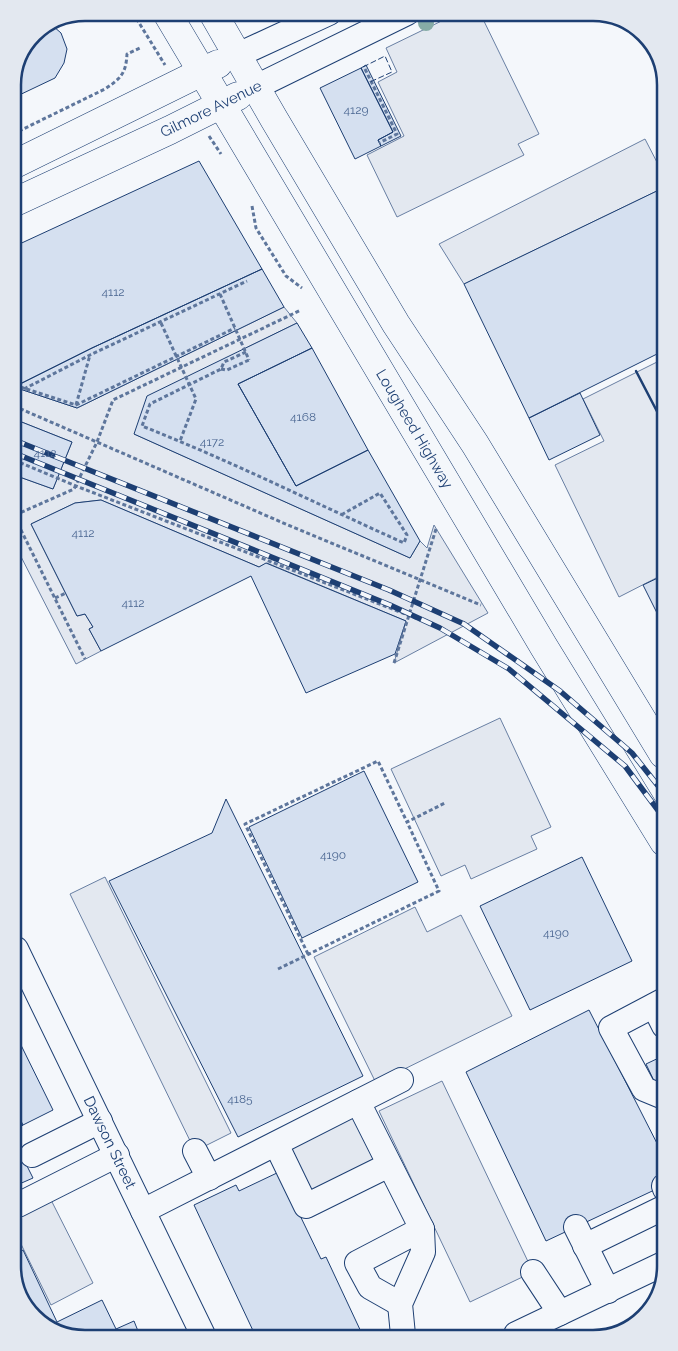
<svg xmlns="http://www.w3.org/2000/svg" width="678" height="1351" viewBox="0 0 678 1351" font-family="Raleway,sans-serif">
  <rect width="100%" height="100%" fill="#f4f7fb"/>
  <path fill="#e3e8f0" stroke="#687fa3" d="M458,13h22l59,121 -21,10 6,11 -127,62 -30,-62 37,-19 -26,-54 19,-10 -11,-24z
    M645,139l16,31v19l-197,95 -25,-40z
    M284,307l13,16 -49,24 -114,87 276,124 10,-17 7,7 7,-23 54,88 -94,50 12,-42 -139,-58 -8,4 -158,-67 -26,3 -44,21 46,92 8,-2 8,13 -4,2 12,22 -25,13 -61,-119 -1,-70 39,14 19,-47 -58,-23v-32l63,21z
    M661,360l1,215 -43,22 -64,-132 49,-24 -21,-42z
    M500,718l51,109 -20,9 6,13 -66,30 -6,-14 -24,11 -50,-107z
    M105,877l126,256 -36,18 -125,-257z
    M415,907l12,25 34,-17 51,101 -136,67 -62,-126z
    M442,1081l91,191 -63,30 -91,-191z
    M354,1115l24,50 -69,33 -24,-49z
    M48,1194l45,89 -42,22 -33,-67v-28z"/>
  <path fill="#d5e0f0" stroke="#1d3f73" d="M53,26l8,7 6,16 -3,14 -9,15 -42,20v-18l21,-47z
    M366,65l35,71 -20,10 -3,-6 15,-8 -32,-64z
    M361,68l32,64 -15,8 3,6 -26,13 -35,-71z
    M199,161l63,108 -170,79 -76,38 -2,-4 -1,-135z
    M661,189v163l-132,66 -65,-134z
    M262,269l22,38 -207,101 -63,-21v-5l2,4 76,-38z
    M297,323l15,25 -74,36 58,102 72,-36 52,91 -10,17 -276,-124 13,-38z
    M312,348l56,102 -72,36 -58,-102z
    M580,393l20,42 -51,25 -20,-42z
    M14,419l58,23 -19,47 -39,-14z
    M101,500l158,67 7,-4 140,58 -11,33 -89,39 -55,-117 -150,75 -12,-22 4,-2 -8,-13 -8,2 -46,-92 44,-21z
    M662,576l1,49 -20,-40z
    M364,771l54,111 -116,56 -53,-111z
    M226,799l137,277 -125,61 -129,-256 103,-48z
    M582,857l50,104 -102,49 -50,-104z
    M589,1010l76,149v26l-119,56 -80,-169z
    M17,1037l36,73 -36,18z
    M665,1055v49l-19,-40z
    M17,1113l6,12 -6,3z
    M17,1146l16,32 -16,7z
    M279,1172l42,87 5,-2 37,79 -107,1 -62,-132 42,-20 3,6z
    M23,1250l34,72 45,-22 14,29 18,-8 6,15 -3,2h-57l-36,-12 -26,-32v-41z"/>
  <g fill="none" stroke-linecap="round" stroke-linejoin="round">
    <g stroke="#1d3f73" stroke-width="26">
      <g id="minor">
        <path d="M238,55l91,-42"/>
        <path d="M256,87l151,-74"/>
        <path id="s1" d="M16,949l188,388"/>
        <path d="M654,1006l10,20"/>
        <path d="M661,1096l-17,-7 -33,-61 53,-28"/>
        <path d="M358,1102l64,127 1,23 -23,52 3,31"/>
        <path d="M276,1144l30,62 83,-41"/>
        <path d="M195,1151l14,27"/>
        <path d="M32,1155l68,-34"/>
        <path d="M664,1186l1,3"/>
        <path d="M18,1205l99,-50"/>
        <path d="M143,1211l258,-131"/>
        <path d="M576,1227l32,64"/>
        <path d="M585,1246l80,-39"/>
        <path d="M533,1272l27,41"/>
        <path d="M400,1304l-30,-17 -13,-24 65,-34"/>
        <path d="M516,1334l149,-71"/>
      </g>
    </g>
    <g stroke="#1d3f73" stroke-width="29">
      <g id="major">
        <path id="s2" d="M167,13l377,634 120,195"/>
        <path d="M213,13l61,106 122,205 79,120 188,310"/>
        <path d="M13,165l205,-101"/>
        <path d="M13,203l157,-73 68,-34"/>
      </g>
    </g>
    <path stroke="#5e769c" stroke-width="3" stroke-dasharray="4 2.5" stroke-linecap="butt" d="M133,13l32,52
      M251,13l11,3 6,-1
      M365,69l32,65 -18,9
      M13,134l92,-45c15,-10 21,-15 22,-35l13,-6
      M209,136l12,18
      M252,206l4,22 30,48 16,12
      M246,352l-22,10 -3,7 -71,35 -8,22c89,35 175,78 262,117l3,-8 -27,-42 -39,22
      M221,369l6,1 22,-10
      M14,385l62,20 159,-77
      M24,389l66,-34 157,-74
      M76,405l14,-50
      M14,406l274,119 193,80
      M14,460l62,26 360,140
      M15,515l59,-26 23,-47 16,-42 188,-90
      M15,518l70,141
      M55,598l11,-5
      M394,663l42,-134
      M308,954l-63,-130 133,-63 29,61
      M278,969l161,-78 -32,-69 38,-19
      M646,1313l8,-9"/>
    <use href="#minor" stroke="#f4f7fb" stroke-width="24"/>
    <use href="#major" stroke="#f4f7fb" stroke-width="28"/>
    <g stroke="#1d3f73" stroke-width="5.5">
      <path id="rail" d="M14,440l375,150 75,34 96,67 72,62 31,39
        M14,453l376,152 50,23 69,41 116,97 38,51"/>
    </g>
    <use href="#rail" stroke="#f4f7fb" stroke-width="4" stroke-dasharray="11" stroke-linecap="butt"/>
    <path stroke="#5e769c" stroke-width="3" stroke-dasharray="4 2.5" stroke-linecap="butt" d="M220,294l29,66
      M161,323l35,76 -16,42"/>
    <path stroke="#1d3f73" stroke-width="1" stroke-dasharray="6 2.5" stroke-linecap="butt" d="M363,67l22,-11 7,16 -22,10"/>
    <path stroke="#1d3f73" stroke-width="2.5" d="M636,371l26,50"/>
  </g>
  <circle fill="#86aba6" cx="426" cy="23" r="8"/>
  <g text-anchor="middle" stroke-width="4" stroke-linejoin="round" paint-order="stroke">
    <g font-size="12" fill="#4b6792">
      <text x="356" y="114">4129</text>
      <text x="113" y="296">4112</text>
      <text x="303" y="421">4168</text>
      <text x="212" y="446">4172</text>
      <text x="45" y="457">4112</text>
      <text x="83" y="537">4112</text>
      <text x="133" y="607">4112</text>
      <text x="333" y="859">4190</text>
      <text x="556" y="937">4190</text>
      <text x="240" y="1103">4185</text>
    </g>
    <g font-size="15" fill="#1d3f73" stroke="#f4f7fb">
      <text transform="translate(211 109) rotate(-26)" y="5">Gilmore Avenue</text>
      <text dy="5" stroke="none"><textPath href="#s2" startOffset="484">Lougheed Highway</textPath></text>
      <text dy="5" stroke="none"><textPath href="#s1" startOffset="215">Dawson Street</textPath></text>
    </g>
  </g>
  <path d="M0 0H678V1351H0ZM85 21H593A64 64 0 0 1 657 85V1266A64 64 0 0 1 593 1330H85A64 64 0 0 1 21 1266V85A64 64 0 0 1 85 21Z" fill="#e3e8f0" fill-rule="evenodd"/>
  <path fill="none" stroke="#1d3f73" stroke-width="2.5" d="M85 21H593A64 64 0 0 1 657 85V1266A64 64 0 0 1 593 1330H85A64 64 0 0 1 21 1266V85A64 64 0 0 1 85 21Z"/>
</svg>
